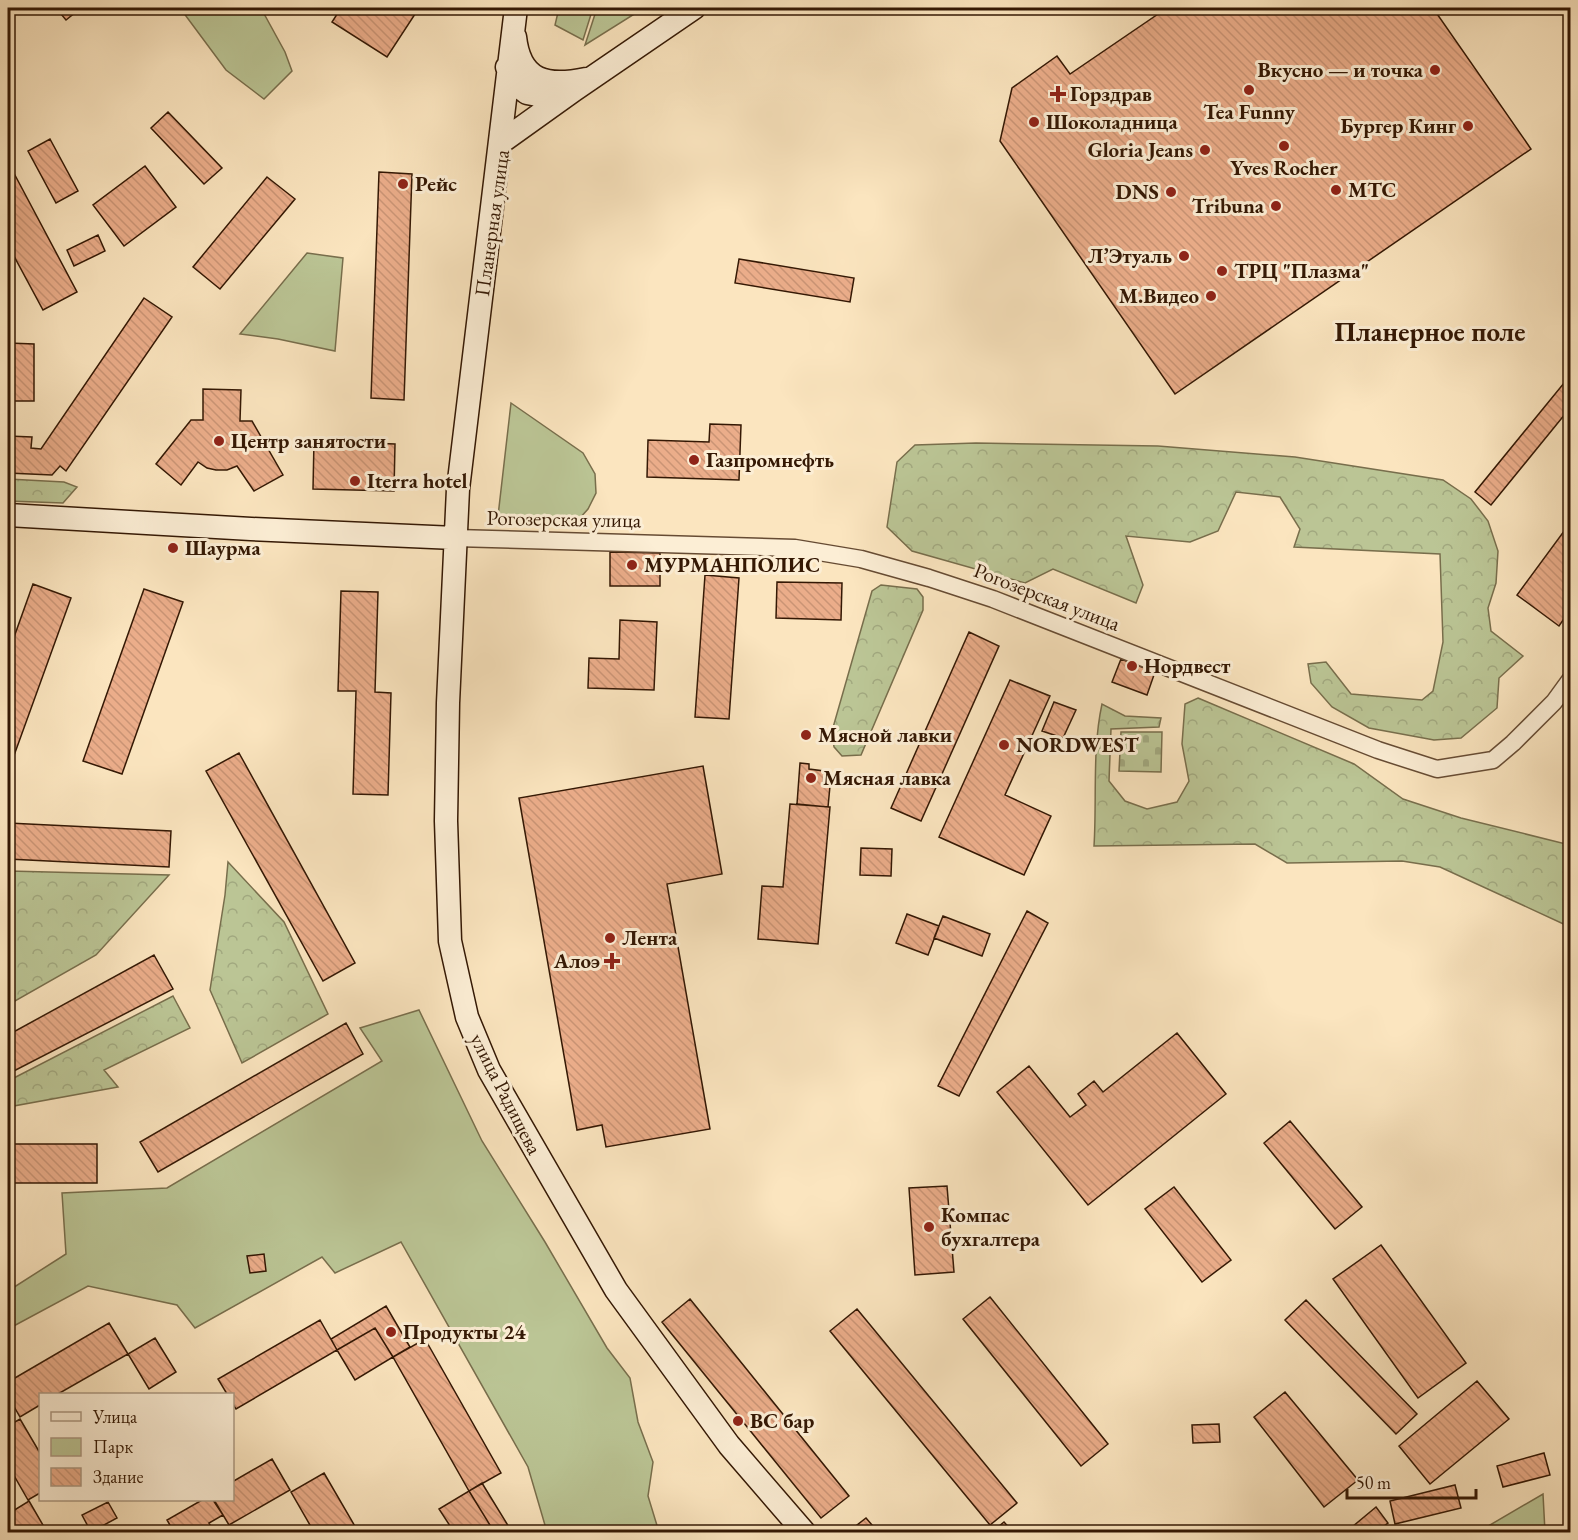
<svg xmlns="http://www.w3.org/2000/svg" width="1578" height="1540" viewBox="0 0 1578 1540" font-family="'EB Garamond',serif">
  <defs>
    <pattern id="forest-crowns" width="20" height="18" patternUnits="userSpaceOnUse" patternTransform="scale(1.5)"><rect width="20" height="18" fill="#bbc595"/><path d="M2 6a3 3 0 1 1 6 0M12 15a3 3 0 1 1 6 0" fill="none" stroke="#a1a87f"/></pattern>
    <pattern id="cemetery-stones" width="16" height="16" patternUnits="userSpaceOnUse" patternTransform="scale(1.5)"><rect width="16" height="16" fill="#bbc595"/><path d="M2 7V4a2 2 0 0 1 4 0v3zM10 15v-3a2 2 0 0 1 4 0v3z" fill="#a1a87f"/></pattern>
    <pattern id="building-back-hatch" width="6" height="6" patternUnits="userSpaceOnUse" patternTransform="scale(1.5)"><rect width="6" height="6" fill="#ebad8a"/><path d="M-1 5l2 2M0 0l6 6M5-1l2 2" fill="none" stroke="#ca9475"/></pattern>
  </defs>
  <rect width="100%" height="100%" fill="#fbe5bf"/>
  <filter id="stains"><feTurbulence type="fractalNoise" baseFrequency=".00333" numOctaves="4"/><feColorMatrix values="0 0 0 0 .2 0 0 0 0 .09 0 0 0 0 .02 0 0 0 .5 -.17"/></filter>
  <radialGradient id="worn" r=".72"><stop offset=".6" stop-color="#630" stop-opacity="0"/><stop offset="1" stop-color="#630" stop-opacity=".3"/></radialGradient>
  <path fill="#bbc595" stroke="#786e4c" stroke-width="1.5" d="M180,8h83l-1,2 23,42 7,19 -28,28 -38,-29z
    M559,8h34l-10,32 -28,-15z
    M597,8h47l-59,37z
    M307,253l36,5 -8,93 -57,-12 -38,-5z
    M511,403l72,50 12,21 1,19 -8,16 -9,10 -19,1 -62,-4z
    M419,1010l63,131 63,101 62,106 23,30 8,44 15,40 -5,34 11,36h-112l-19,-65 -127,-225 -66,31 -13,-16 -127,71 -18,-23 -89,-19 -78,42 -2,-37 58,-37 -4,-61 105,-5 215,-127 -22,-33z
    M1543,1494l2,38h-67z"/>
  <path fill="url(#forest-crowns)" stroke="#786e4c" stroke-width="1.5" d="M976,443l182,3 137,11 148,23 28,19 17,22 10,30 -2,32 -8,25 3,23 32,25 -24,22 -2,30 -36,30 -27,2 -65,-12 -37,-21 -21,-24 -3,-19 18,-2 25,32 71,6 11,-9 10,-49 -3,-88 -146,-7 6,-18 -20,-32 -44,-5 -18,39 -28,11 -64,-6 17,49 -7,18 -83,-34 -28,14 -113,-32 -25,-24 10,-65 18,-17z
    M8,479l56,3 13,5 -14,16 -55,-2z
    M881,585l36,4 6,8v13l-62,145 -19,1 -8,-9 -2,-16 40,-140z
    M1198,698l156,66 49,35 58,19 109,27v82l-130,-60 -38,-6 -115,2 -32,-19 -161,2c3,-47 -2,-96 8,-142l23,12 36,2 -2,9 -48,2 -2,52 16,20 22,8 30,-7 12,-21 -7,-37 3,-40z
    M228,862l56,60 44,92 -86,49 -32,-73 15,-95z
    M8,871l161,4 -73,80 -88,50z
    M173,996l17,32 -86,42 14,17 -110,20v-26z"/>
  <path fill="url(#cemetery-stones)" stroke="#786e4c" stroke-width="1.5" d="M1121,732h41l-1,40 -42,-1z"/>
  <path fill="url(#building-back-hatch)" stroke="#341804" stroke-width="1.5" d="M56,8h25l-15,12z
    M341,8h78l-32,49 -55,-35z
    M1167,8h266l98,141 -356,245 -175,-253 12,-53 45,-32 13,18z
    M168,112l54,56 -18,16 -53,-56z
    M50,139l28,52 -22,12 -28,-52z
    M8,162l69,130 -34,18 -35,-65z
    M145,166l31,41 -52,39 -31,-41z
    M379,172l33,2 -8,226 -33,-2z
    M267,177l28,22 -75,90 -27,-22z
    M98,235l7,16 -31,15 -7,-16z
    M739,259l115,19 -4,24 -115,-19z
    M144,298l28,19 -106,154 -6,-5 -8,9 -44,-2v-37l24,1 -1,11 10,1z
    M8,343l26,1v57h-26z
    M1564,383l6,5v20l-79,97 -16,-13z
    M203,389l38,1 -1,31h12l31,54 -29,16 -17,-25 -10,4h-11l-9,-2 -9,-6 -17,23 -25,-21 35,-44h12z
    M710,424l31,1 -2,55 -92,-3 1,-37 61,2z
    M314,441l81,3 -1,47 -81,-2z
    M1570,523v87l-11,16 -42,-31z
    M610,552l50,1v33h-50z
    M705,575l34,3 -10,141 -34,-2z
    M777,582l65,1 -1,37 -65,-2z
    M33,584l38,14 -59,163 -4,-2v-105z
    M144,589l39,13 -61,172 -39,-13z
    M341,591l37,1 -3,100 16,1 -3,102 -35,-1 3,-103h-18z
    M620,620l37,2 -3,68 -66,-2 1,-30 30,1z
    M969,632l30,14 -78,175 -30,-13z
    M1121,659l34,13 -8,23 -35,-13z
    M1010,680l40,16 -45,99 46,21 -27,59 -85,-38z
    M1054,702l22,8 -13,28 -21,-7z
    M239,753l116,210 -32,18 -117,-210z
    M800,763l9,1v5l15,2 -1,15h7l-2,21 -31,-3z
    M703,766l19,108 -55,10 43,245 -104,18 -4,-22 -25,5 -58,-332z
    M790,804l40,3 -12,137 -60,-5 4,-53 21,1z
    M8,823l163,8 -2,36 -161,-8z
    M861,848l31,1 -1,27 -31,-1z
    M1027,911l21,12 -89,173 -21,-10z
    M907,914l32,12 -11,29 -32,-12z
    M943,916l47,18 -8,22 -48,-18z
    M154,955l19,34 -165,85v-39z
    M346,1023l17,31 -205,118 -18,-30z
    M1177,1033l49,61 -138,111 -91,-113 32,-26 41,51 16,-12 -8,-11 16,-13 9,11z
    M1290,1121l72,86 -27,22 -71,-86z
    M8,1144h89v39h-89z
    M947,1186l7,86 -39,3 -6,-87z
    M1174,1187l57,73 -29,22 -57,-73z
    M1381,1245l85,118 -48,35 -85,-119z
    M264,1254l2,17 -16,2 -3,-17z
    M990,1297l118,147 -27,22 -118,-147z
    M690,1299l159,197 -28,22 -159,-196z
    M1306,1300l111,114 -21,20 -111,-114z
    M386,1306l24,41 -17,10 -18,-29 -38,22 -6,-11z
    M857,1309l160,194 -27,22 -160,-194z
    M320,1320l17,30 -101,59 -4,-6v-9h-5l-9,-15z
    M109,1323l19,31 -70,40h-18v11l-20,12 -12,-21v-14z
    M375,1328l18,29 -38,23 -18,-30z
    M155,1338l21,34 -27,17 -21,-35z
    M425,1339l76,134 -32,18 -76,-134z
    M1477,1381l32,38 -79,65 -31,-38z
    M1285,1392l73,88 -34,27 -70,-90z
    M20,1419l20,34v40l-12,7 -20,-35v-39z
    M1219,1424l1,18 -27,1 -1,-18z
    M1544,1453l6,22 -47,12 -6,-21z
    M272,1459l18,31 -61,35 -15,-25h18v-18z
    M324,1473l32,55 -9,4h-33l-23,-40z
    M482,1483l3,5 27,44h-24l5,-2 -24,-39z
    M1455,1485l6,23 -66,16 -5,-23z
    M469,1491l24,39 -5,2h-34l-15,-23z
    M202,1500h11l10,15 -14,8 5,9h-40l-7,-12z
    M29,1501l18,31h-39v-18z
    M108,1502l9,16 -26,14 -9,-17z
    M1376,1507l12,16 -12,9h-20l-4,-5z
    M866,1518l12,14h-30z
    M1004,1522l9,10h-21z"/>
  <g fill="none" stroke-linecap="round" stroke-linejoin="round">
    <g stroke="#664b33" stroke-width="19">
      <path id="street" d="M455,538l340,10 66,11 68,19 64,21 385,151 59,19 56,-9 20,-17 41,-41 16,-22"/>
    </g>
    <g stroke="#341804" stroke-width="25">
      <path id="secondary" d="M516,8l-58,481 -10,214 -2,118 4,120 17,76 22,53 127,220 113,155 75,87
        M515,37c5,45 32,50 71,42
        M507,67l6,15 14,11 26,5 15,-6
        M500,143l74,-53 120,-82
        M8,515l243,14 204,9"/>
    </g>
    <use href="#street" stroke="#fceed5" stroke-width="16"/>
    <use href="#secondary" stroke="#fceed5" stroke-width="22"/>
  </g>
  <g fill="#8f2418" stroke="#fceed5" stroke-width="2">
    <circle cx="1435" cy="70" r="6"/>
    <circle cx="1249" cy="90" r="6"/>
    <path d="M1055 85h6v6h6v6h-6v6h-6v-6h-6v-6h6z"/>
    <circle cx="1034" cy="122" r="6"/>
    <circle cx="1468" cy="126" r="6"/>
    <circle cx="1284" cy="146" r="6"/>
    <circle cx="1205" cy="150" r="6"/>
    <circle cx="403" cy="184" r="6"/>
    <circle cx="1336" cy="190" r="6"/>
    <circle cx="1171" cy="192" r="6"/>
    <circle cx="1276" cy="206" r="6"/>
    <circle cx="1184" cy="256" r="6"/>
    <circle cx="1222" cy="271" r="6"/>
    <circle cx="1211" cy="296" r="6"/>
    <circle cx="219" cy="441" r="6"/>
    <circle cx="694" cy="460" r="6"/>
    <circle cx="355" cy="481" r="6"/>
    <circle cx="173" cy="548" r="6"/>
    <circle cx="632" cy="565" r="6"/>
    <circle cx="1132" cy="666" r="6"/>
    <circle cx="806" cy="735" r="6"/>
    <circle cx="1004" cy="745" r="6"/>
    <circle cx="811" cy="778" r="6"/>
    <circle cx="610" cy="938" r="6"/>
    <path d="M609 952h6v6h6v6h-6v6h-6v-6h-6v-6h6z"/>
    <circle cx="929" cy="1227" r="6"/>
    <circle cx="391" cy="1332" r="6"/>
    <circle cx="738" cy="1421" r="6"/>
  </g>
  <g text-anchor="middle" stroke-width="6" stroke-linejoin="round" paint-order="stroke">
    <g font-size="21" font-weight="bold" fill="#341804" stroke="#fceed5" text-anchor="start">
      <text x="1423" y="77" text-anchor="end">Вкусно — и точка</text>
      <text x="1070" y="101">Горздрав</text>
      <text x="1249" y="119" text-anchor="middle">Tea Funny</text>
      <text x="1046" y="129">Шоколадница</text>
      <text x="1456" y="133" text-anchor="end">Бургер Кинг</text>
      <text x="1193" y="157" text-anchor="end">Gloria Jeans</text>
      <text x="1284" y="175" text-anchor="middle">Yves Rocher</text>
      <text x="415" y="191">Рейс</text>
      <text x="1348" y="197">МТС</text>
      <text x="1159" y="199" text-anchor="end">DNS</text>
      <text x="1264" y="213" text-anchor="end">Tribuna</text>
      <text x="1172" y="263" text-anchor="end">Л’Этуаль</text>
      <text x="1234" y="278">ТРЦ "Плазма"</text>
      <text x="1199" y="303" text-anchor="end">M.Видео</text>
      <text x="231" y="448">Центр занятости</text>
      <text x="706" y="467">Газпромнефть</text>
      <text x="367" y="488">Iterra hotel</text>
      <text x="185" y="555">Шаурма</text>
      <text x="644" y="572">МУРМАНПОЛИС</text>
      <text x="1144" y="673">Нордвест</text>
      <text x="818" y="742">Мясной лавки</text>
      <text x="1016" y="752">NORDWEST</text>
      <text x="823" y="785">Мясная лавка</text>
      <text x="622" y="945">Лента</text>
      <text x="600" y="968" text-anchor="end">Алоэ</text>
      <text x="941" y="1222">Компас<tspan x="941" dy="24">бухгалтера</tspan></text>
      <text x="403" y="1339">Продукты 24</text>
      <text x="750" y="1428">BC бар</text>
    </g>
    <g font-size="21" fill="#341804" stroke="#fceed5">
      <text transform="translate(492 223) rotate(-82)" y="7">Планерная улица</text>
      <text transform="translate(564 519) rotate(1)" y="7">Рогозерская улица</text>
      <text transform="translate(1047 597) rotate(21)" y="7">Рогозерская улица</text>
      <text transform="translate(506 1094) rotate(63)" y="7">улица Радищева</text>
    </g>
    <g font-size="27" font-weight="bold" fill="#341804" stroke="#fceed5">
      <text x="1430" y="341">Планерное поле</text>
    </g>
  </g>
  <rect width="1578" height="1540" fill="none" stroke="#fbe5bf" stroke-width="30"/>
  <rect x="9" y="9" width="1560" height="1522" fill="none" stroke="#341804" stroke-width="3"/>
  <rect x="15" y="15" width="1548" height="1510" fill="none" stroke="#341804" stroke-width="1.5"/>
  <rect x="39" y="1393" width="195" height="108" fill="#fceed5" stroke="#ac9881" stroke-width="1.5"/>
  <rect x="51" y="1412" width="30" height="9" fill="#fceed5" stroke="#ac9881" stroke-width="1.5"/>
  <text x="93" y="1423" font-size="18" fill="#341804">Улица</text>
  <rect x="51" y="1438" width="30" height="18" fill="#bbc595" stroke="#ac9881" stroke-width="1.5"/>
  <text x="93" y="1453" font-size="18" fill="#341804">Парк</text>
  <rect x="51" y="1468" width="30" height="18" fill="url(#building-back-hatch)" stroke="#ac9881" stroke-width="1.5"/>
  <text x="93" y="1483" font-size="18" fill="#341804">Здание</text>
  <path d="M1347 1489v9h129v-9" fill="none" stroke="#341804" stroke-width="3"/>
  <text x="1356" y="1489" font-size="18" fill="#341804" stroke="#fceed5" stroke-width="4.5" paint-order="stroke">50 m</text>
  <rect width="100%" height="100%" filter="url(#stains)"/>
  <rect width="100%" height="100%" fill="url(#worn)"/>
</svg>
